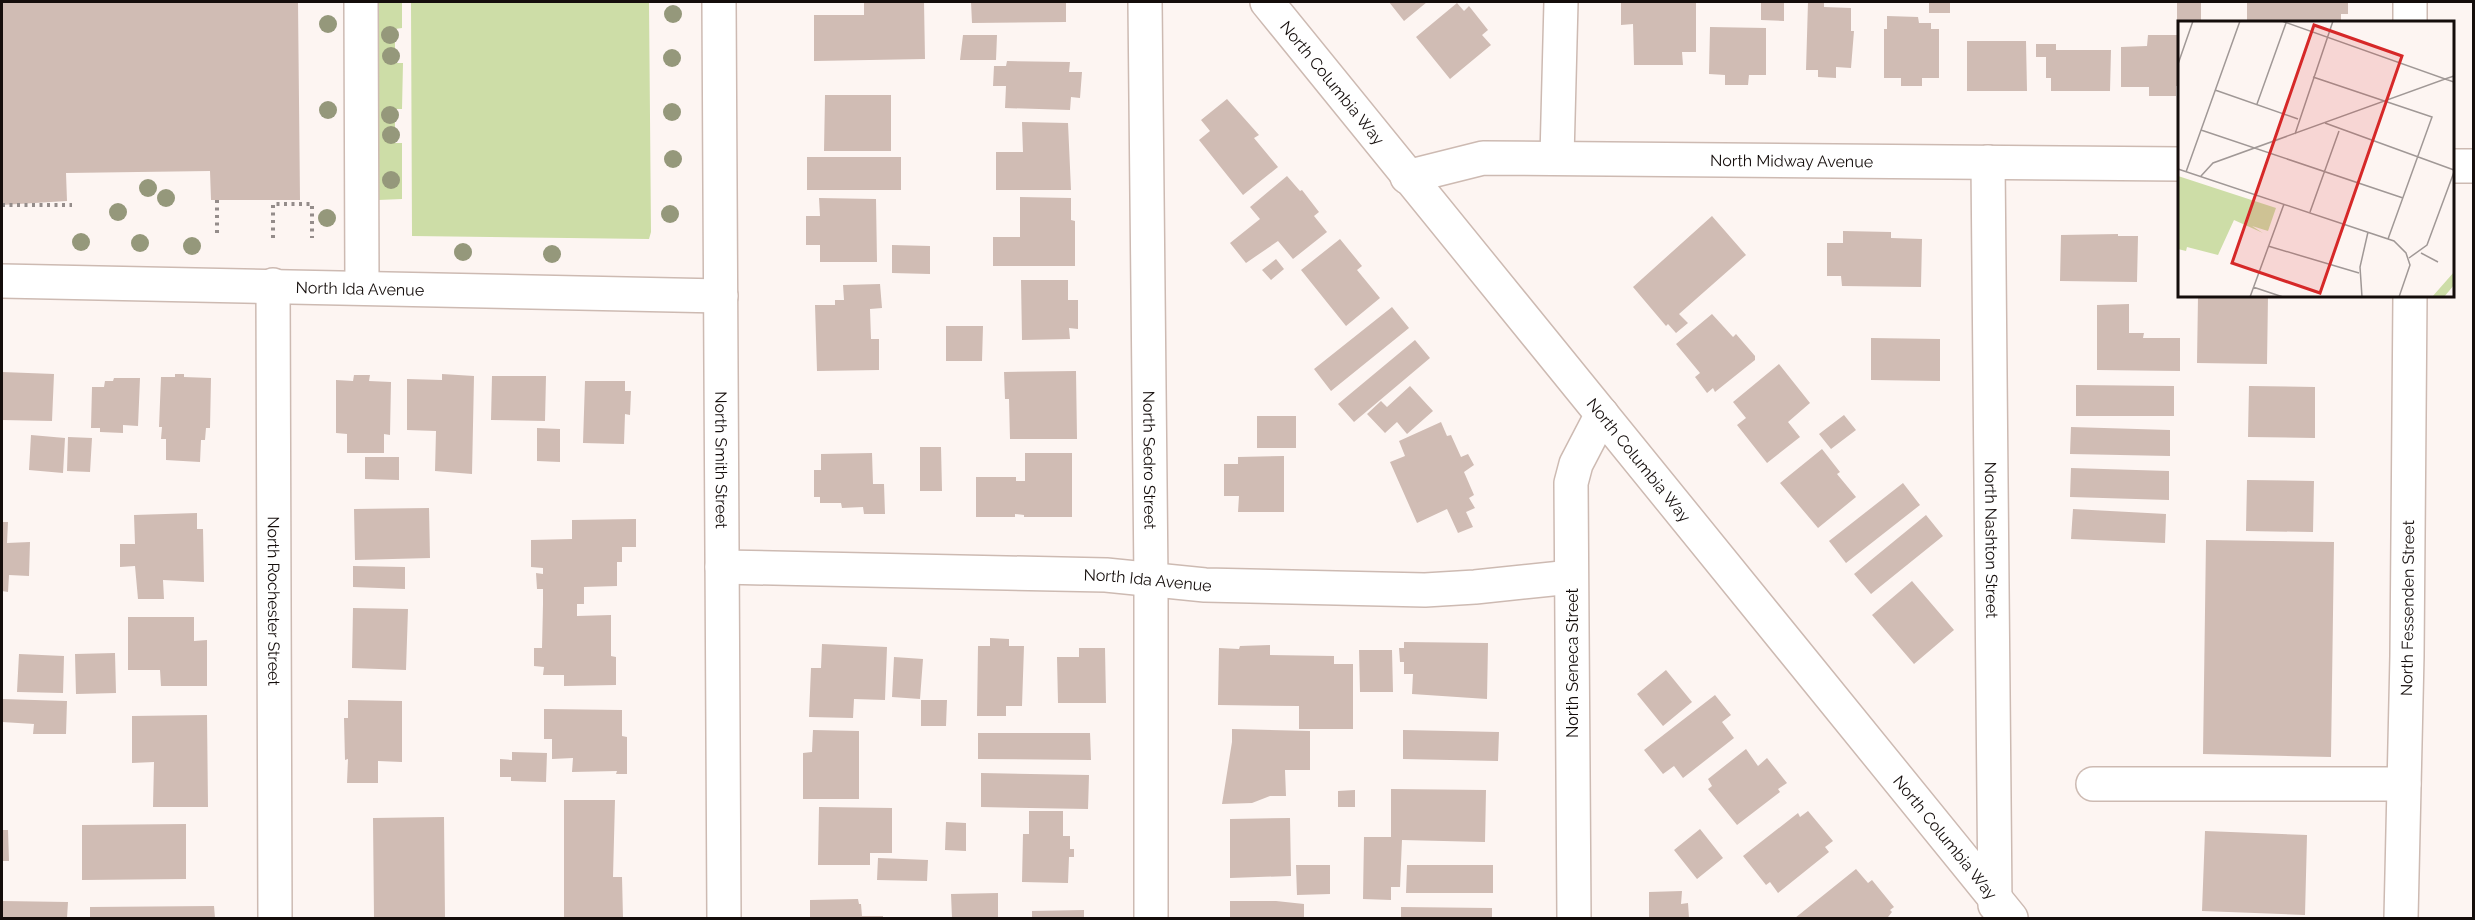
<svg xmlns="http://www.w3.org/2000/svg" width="2475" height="920" viewBox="0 0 2475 920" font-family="Raleway,sans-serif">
  <rect width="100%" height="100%" fill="#fdf5f2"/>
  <path fill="#cddda7" d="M377,2h25v26l-7,1v34h8l-1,46h-7v34h7v56l-24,1z
    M411,2h238l2,230 -2,7 -237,-3z"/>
  <path fill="#d0bcb4" d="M2,2h296l2,198h-89l-1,-29 -144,2 1,28 -65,4z
    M864,2h60l1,57 -111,2v-46h50z
    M971,2h95v20l-94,1z
    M1389,2h38l-23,19z
    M1621,2h75v50h-14l1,13h-49l-1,-41 -12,1z
    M1761,2h23v19l-23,-1z
    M1808,2h16v5l27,1v23h3l-3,37 -15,-1v11l-18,-1v-7h-12z
    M1929,2h21v11h-21z
    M2177,2h24v20h-24z
    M2247,2h101v12h-7v7l-94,-1z
    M1457,3l7,8 5,-5 19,24 -6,5 9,10 -41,34 -34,-42z
    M1887,16l31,1 1,6h12v6h8v49h-17v8h-21v-8h-17v-49h3z
    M1710,27l56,1v47h-17l-1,10h-23v-10l-16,-1z
    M963,35h34l-1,25h-36z
    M2148,35h32v51h-4v10h-27v-9h-28v-40l26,-1z
    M1967,41h59l1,50h-60z
    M2036,44h20v6h55l-1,41h-59v-13h-5v-21h-10z
    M1007,61l63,1 -1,10h13l-2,26 -9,-1 -1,13 -65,-2 1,-22h-13l1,-20h12z
    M825,95h66v56h-67z
    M1227,99l32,36 -5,3 24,29 -35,28 -44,-55 11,-9 -9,-11z
    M1022,122l46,1 3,67h-75v-38h27z
    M807,157h94v33h-94z
    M1287,176l13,15 2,-1 17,22 -5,4 13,16 -34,27 -15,-18 -32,22 -16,-20 30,-24 -10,-12z
    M1020,197l51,1v22l4,1v45h-82v-29h27z
    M819,198l57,1 1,63h-57v-17h-14v-29h14z
    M1712,216l34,39 -67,59 9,9 -12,10 -8,-9 -2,2 -33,-39z
    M1843,231l48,1v6l31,1 -1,48 -79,-1 -1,-10h-14v-33h16z
    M2118,234v2h20l-1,46 -77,-1 1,-46z
    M1340,239l22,27 -5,4 23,28 -34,28 -45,-56z
    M892,245l38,1v28l-38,-1z
    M1276,259l8,10 -13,11 -9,-10z
    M1021,280h47v20h10v29l-9,-1 1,11 -48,1z
    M880,284l2,24 -12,1 1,30h8v31l-62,1 -2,-66h20v-5h9l-1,-15z
    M2198,296h70l-1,68 -70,-1z
    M2129,304v29h15l-1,5h37v33l-83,-1v-65z
    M1392,307l17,21 -78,63 -17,-22z
    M1712,314l21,23 3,-3 19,22v4l-40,32 -2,-4 -6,5 -12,-16 5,-4 -24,-29z
    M946,326h37l-1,35h-36z
    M1871,338l69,1v42l-69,-1z
    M1415,340l15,18 -76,64 -16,-18z
    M1779,364l31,39 -22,19 12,15 -33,26 -30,-38 9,-7 -13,-16z
    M1076,371l1,68h-67l-1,-40h-4l-1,-27z
    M2,372l52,2 -2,47 -50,-1z
    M175,374h9v3l27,1 -1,50h-4l-1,12h-4l-1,22 -34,-2v-21h-5l1,-12h-3l2,-50h14z
    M442,374l32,2 -2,98 -37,-3 1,-40 -29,-1v-51l35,1z
    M354,375h16l-1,6 22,1 -1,53 -6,-1v19h-37v-19l-11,-1v-53l17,1z
    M492,376h54l-1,45 -54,-1z
    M114,378h26l-2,48 -15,-1v8l-23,-1v-4h-9l1,-41h12l1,-6h8z
    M585,381h40v10h6l-1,24 -5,-1 -1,30 -41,-1z
    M2076,385l98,1v30h-98z
    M1410,386l23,25 -26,23 -10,-12 -12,11 -18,-19 14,-13 6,6z
    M2249,386l66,1v51l-67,-1z
    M1844,415l12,15 -25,19 -12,-15z
    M1257,416h39v32h-39z
    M1441,422l6,14 4,-1 10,22 7,-3 6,11 -10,7 10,23 -5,3 6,10 -9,4 7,15 -15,6 -11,-24 -30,14 -27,-61 15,-6 -6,-15z
    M2071,427l99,3v26l-100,-2z
    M537,428l23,1v33l-23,-1z
    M31,435l34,3 -2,35 -34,-3z
    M68,437l24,1 -2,34 -23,-1z
    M920,447h21l1,44h-22z
    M1822,449l18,23 -3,2 19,23 -38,31 -38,-45z
    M872,453l1,31h11l1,30h-21l-1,-7 -21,1 -1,-5h-21v-6h-6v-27h7v-16z
    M1025,453h47v64h-48v-2l-9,-1v3h-39v-40h40v4h9z
    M1284,456v56h-46l1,-16h-15v-32h14v-7z
    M365,457h34v23l-34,-1z
    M2071,468l98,3v29l-99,-3z
    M2247,480l67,1 -1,51 -67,-1z
    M1903,483l17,22 -74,58 -17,-22z
    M429,508l1,50 -75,2 -1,-51z
    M2073,509l93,5 -1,29 -94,-4z
    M197,513v16h6l1,53 -41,-2 1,19h-26l-3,-33 -15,1v-23h15l-1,-29z
    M1926,515l17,21 -72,58 -17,-20z
    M636,519v28h-14v15h-5v24l-33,1v17h-7v12l34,-1v41l5,1v28l-52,1v-11h-21l1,-8 -10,-1v-18h8l1,-44v-15h-6l-1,-16 7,1v-6l-12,-1v-27l41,-1v-19z
    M2,522h6l-1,21 23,-1 -1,34 -20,-1 -1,17 -6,-1z
    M2206,540l128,2 -3,215 -128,-3z
    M353,566l52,1v22l-52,-2z
    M1912,581l42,49 -40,34 -42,-49z
    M353,608l55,1 -2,61 -54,-2z
    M128,617h66v24l13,-1v46h-46l-1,-16h-32z
    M990,638l19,1v7h15l-2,60h-16v10h-29l1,-70h12z
    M1404,642l84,1 -1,56 -75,-5 1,-20h-9v-12h-4l-1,-14h5z
    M822,644l65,3 -2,53 -31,-1 -1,19 -44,-1 2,-49h10z
    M1270,645v10l64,1v8h19v65h-54v-23l-81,-1 1,-57 20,1 1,-3z
    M1079,648h26l1,55h-48l-1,-46h22z
    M1359,650h33l1,42h-33z
    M115,653l1,40 -40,1 -1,-40z
    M19,654l45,2 -1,37 -46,-1z
    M894,657l29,2 -3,40 -28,-2z
    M1666,670l26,32 -29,24 -26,-32z
    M1715,695l16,20 -9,7 12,16 -51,40 -9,-12 -11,8 -19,-24z
    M2,699l65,2 -1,33h-33l1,-10 -32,-2z
    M348,700l54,1v61l-24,-1v22h-31l1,-24 -3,1 -1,-42h4z
    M921,700h26l-1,26h-25z
    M544,709l78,1v26l5,1v37h-11l1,-3 -45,1 1,-14 -21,1v-20h-8z
    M207,715l1,92h-55l1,-45 -22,1v-47z
    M1232,729l78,2v39h-25l1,26h-16l-18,7 -30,1 10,-62z
    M813,730l46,1v68h-56v-46l9,-1z
    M1403,730l96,2 -1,29 -95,-2z
    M978,733h112l1,27 -113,-1z
    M1746,749l12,17 9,-8 20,25 -9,6 2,3 -43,33 -29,-36 4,-3 -4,-7z
    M512,752l35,1 -1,29 -35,-1v-4h-11v-18l12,1z
    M981,773l108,2 -1,34 -107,-2z
    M1391,789l95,1 -1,52 -83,-2 -2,47h-9v13l-28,-1 1,-62h27z
    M1355,790v17h-17v-16z
    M564,800h51l-2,77h9l1,41h-59z
    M819,807l73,1v45h-22v12h-52z
    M1029,811h34v25h7v13h4v8h-5l-1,26 -46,-1 1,-48h6z
    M1808,811l25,30 -8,6 4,5 -51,41 -8,-11 -4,3 -23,-29 55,-43 2,4z
    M444,817l1,101h-71l-1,-100z
    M1290,818l1,58 -61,2v-59z
    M946,822l20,1v28l-21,-1z
    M186,824v55l-104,1v-55z
    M1700,829l23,29 -26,21 -23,-29z
    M2,830h6l1,31h-7z
    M2205,831l102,4 -2,80 -103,-4z
    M878,858l50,2 -1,21 -50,-1z
    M1296,865h34v29l-33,1z
    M1407,865h86v28h-87z
    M1856,869l12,14 4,-3 22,27 -4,3 2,2 -4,5 1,1h-94z
    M1682,891l-1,13 7,-1 1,15h-40v-26z
    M998,893v25h-46l-1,-24z
    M858,899l1,5h2l1,12h21v2h-73v-18z
    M2,901l66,1 -1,16h-65z
    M1230,901h46l28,3v14h-74z
    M214,906l1,12h-125v-11z
    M1401,907l91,1v10h-91z
    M1084,910v8h-52v-7z"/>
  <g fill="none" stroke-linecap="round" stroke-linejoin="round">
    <g stroke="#cdbab2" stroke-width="36">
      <g id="minor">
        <path d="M361,2l1,285"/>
        <path id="s1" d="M719,2l5,916"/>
        <path id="s2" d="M1145,2l6,578v338"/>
        <path id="s3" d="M1267,2l744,916"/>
        <path d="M1557,157l4,-155"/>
        <path id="s4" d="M1988,162l7,743"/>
        <path d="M2452,166h22"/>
        <path id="s5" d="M1407,177l76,-19 697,6"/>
        <path id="s6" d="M2,281l719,15"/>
        <path id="s7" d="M273,285l2,633"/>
        <path id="s8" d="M722,567l384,8 99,10 220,5 50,-3 96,-10"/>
        <path d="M2093,784h311"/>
        <path d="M1574,918l-3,-435 5,-19 26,-50"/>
      </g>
    </g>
    <g stroke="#cdbab2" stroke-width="36">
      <g id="major">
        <path d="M2410,2v20"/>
        <path id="s9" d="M2401,918l6,-262 3,-360"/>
      </g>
    </g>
    <path stroke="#948c8a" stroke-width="4" stroke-dasharray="3 4.5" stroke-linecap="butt" d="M217,200v36
      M2,205h70
      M273,238v-34h39v34"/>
    <use href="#minor" stroke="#fff" stroke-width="33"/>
    <use href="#major" stroke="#fff" stroke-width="33"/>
  </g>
  <g fill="#95987b">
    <circle cx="673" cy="14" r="9"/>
    <circle cx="328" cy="24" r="9"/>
    <circle cx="390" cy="35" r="9"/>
    <circle cx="391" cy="56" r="9"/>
    <circle cx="672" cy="58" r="9"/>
    <circle cx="328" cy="110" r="9"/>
    <circle cx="672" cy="112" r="9"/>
    <circle cx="390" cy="115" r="9"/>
    <circle cx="391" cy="135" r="9"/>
    <circle cx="673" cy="159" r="9"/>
    <circle cx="391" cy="180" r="9"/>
    <circle cx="148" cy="188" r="9"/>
    <circle cx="166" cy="198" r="9"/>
    <circle cx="118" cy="212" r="9"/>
    <circle cx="670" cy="214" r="9"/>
    <circle cx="327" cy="218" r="9"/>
    <circle cx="81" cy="242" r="9"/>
    <circle cx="140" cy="243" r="9"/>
    <circle cx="192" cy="246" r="9"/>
    <circle cx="463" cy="252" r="9"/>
    <circle cx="552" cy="254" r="9"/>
  </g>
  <g text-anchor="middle" stroke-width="4.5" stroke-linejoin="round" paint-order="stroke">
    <g font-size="16" fill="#140d0b" stroke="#fff">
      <text dy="6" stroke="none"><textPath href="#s3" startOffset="104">North Columbia Way</textPath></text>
      <text dy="6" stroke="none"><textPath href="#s5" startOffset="387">North Midway Avenue</textPath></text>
      <text dy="6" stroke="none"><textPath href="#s6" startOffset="358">North Ida Avenue</textPath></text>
      <text dy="6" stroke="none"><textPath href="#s1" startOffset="458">North Smith Street</textPath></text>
      <text dy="6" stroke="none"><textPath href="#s2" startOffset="458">North Sedro Street</textPath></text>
      <text dy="6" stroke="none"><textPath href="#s3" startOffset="590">North Columbia Way</textPath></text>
      <text dy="6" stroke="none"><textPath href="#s4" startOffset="378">North Nashton Street</textPath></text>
      <text dy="6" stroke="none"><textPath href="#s8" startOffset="426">North Ida Avenue</textPath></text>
      <text dy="6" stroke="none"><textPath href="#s7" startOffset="316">North Rochester Street</textPath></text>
      <text dy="6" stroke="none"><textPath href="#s9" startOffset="310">North Fessenden Street</textPath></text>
      <text transform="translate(1572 663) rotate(-90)" y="6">North Seneca Street</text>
      <text dy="6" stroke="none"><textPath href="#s3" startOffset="1076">North Columbia Way</textPath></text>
    </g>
  </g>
  <g transform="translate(2178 21)">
    <rect width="276" height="276" fill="#fdf5f2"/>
    <path d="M0,155l98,32 -8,23 -16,-5 11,7 -29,-13 -16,35 -31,-8 -1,4 -8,-2zM276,251v13l-10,12h-12z" fill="#cddda7"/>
    <path fill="none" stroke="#a09896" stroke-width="1.5" d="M104,0l163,58 9,-3M0,43l15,-43M135,56l119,40 -44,122M37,69l83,29M79,83l29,-81M147,102l129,47M23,109l202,68M117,113l38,-113M0,148l216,72 12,12 4,12 -11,32M8,151l54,-151M23,155l12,-13 232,-84 9,3M132,191l29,-81M90,225l91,27M243,232l17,9M231,237l18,-13 27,-73M75,266l30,10M72,276l34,-93M184,276l-2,-30 8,-35"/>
    <path fill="#d62828" fill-opacity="0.15" stroke="#d62828" stroke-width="3" d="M136,4l88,31 -82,237 -88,-30z"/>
    <rect width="276" height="276" fill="none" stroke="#140d0b" stroke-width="3"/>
  </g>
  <rect width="2475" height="920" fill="none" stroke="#140d0b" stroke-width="6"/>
</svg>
